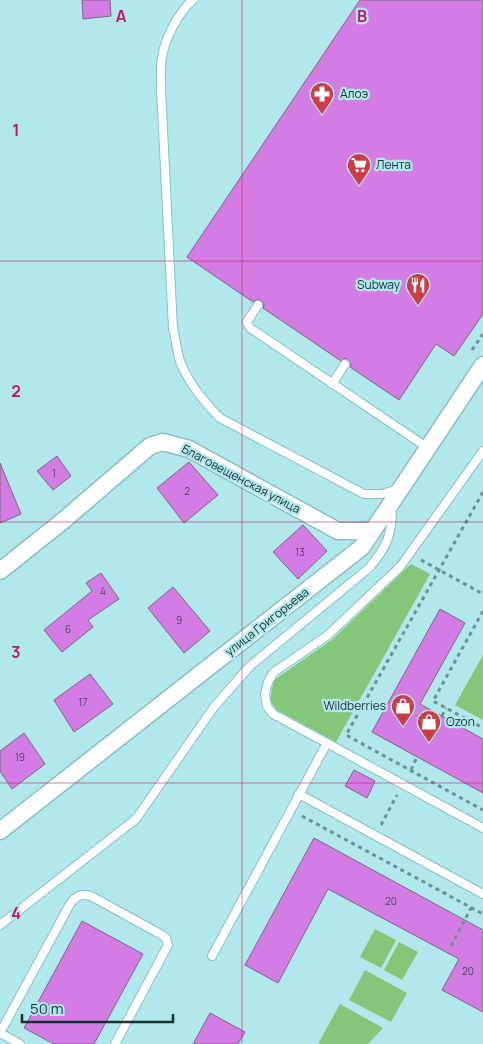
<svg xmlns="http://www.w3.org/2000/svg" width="483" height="1044" viewBox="0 0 483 1044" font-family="Manrope,sans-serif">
  <rect width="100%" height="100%" fill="#b1e8eb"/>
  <path fill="#83c878" d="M411,564l19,10 -94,168 -59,-32 -7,-10 4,-20 59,-41z
    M483,655v65l-28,-15z
    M375,929l21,11 -15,28 -21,-11z
    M399,942l19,10 -16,28 -18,-10z
    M365,970l42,23 -16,29 -42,-22z
    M340,1004l43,24 -15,16h-50z"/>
  <path fill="#d37de4" stroke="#7e6482" d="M82,0h28l1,16 -28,3z
    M360,0h123v314l-29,42 -18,-12 -37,56 -49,-33 1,-3 -3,-4 -3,-2 -4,3 -78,-53 1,-3 -3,-4 -3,-2 -5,3 -66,-45z
    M57,456l14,20 -18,14 -16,-19z
    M189,462l29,33 -34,28 -27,-35z
    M0,463l21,51 -21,9z
    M303,525l24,26 -29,28 -25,-27z
    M101,573l18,26 -31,21 5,7 -31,25 -18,-22 48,-39 -6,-8z
    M173,587l37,44 -26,22 -36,-45z
    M440,609l25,14 -45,81 63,35v54l-111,-61z
    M90,674l23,30 -39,28 -20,-32z
    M24,733l21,31 -33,25 -12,-18v-20z
    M354,770l21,11 -8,17 -22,-12z
    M314,838l169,92v82l-41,-22 17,-31 -131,-70 -50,94 -33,-18z
    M82,921l61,33 -49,90h-40l-30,-16z
    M210,1013l35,19 -7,12h-45z"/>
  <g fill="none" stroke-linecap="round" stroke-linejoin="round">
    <g stroke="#8abfc2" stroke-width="10">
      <path id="service" d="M193,0c-14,11 -29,40 -31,58 -2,10 -1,21 -1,31l12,240c3,11 4,24 8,35 9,21 23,38 39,54l144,76h18l16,-5
        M258,305l-11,17 3,6 178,120
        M332,384l13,-20
        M327,743l156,85
        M299,794l184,100
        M0,925l136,-106 78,-112 36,-41 119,-98c18,-21 23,-33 23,-61
        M212,956l115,-213 -54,-29 -6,-8 -2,-12 3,-12 6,-10 54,-37 72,-68 83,-116
        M0,1033l70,-129c6,-8 11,-11 21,-8l71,39 4,3 2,7 -53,99
        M0,1033l20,11"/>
    </g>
    <g stroke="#8abfc2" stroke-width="19">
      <path id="minor" d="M0,571l64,-51 86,-74 13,-4 26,7 149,82h35
        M0,831l362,-284 121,-182"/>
    </g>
    <path stroke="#6a9294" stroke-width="3" stroke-dasharray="4 4" stroke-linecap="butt" d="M472,350l11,-16
      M483,492l-137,243 137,75
      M421,560l62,34
      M483,611l-50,90 50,27
      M442,716l4,-8
      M411,770l6,-13
      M302,816l181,98
      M381,825l16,-30
      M451,946l20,-38"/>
    <use href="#service" stroke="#fff" stroke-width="8"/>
    <use href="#minor" stroke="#fff" stroke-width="16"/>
  </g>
  <path fill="none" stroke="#c2185b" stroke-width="1" stroke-opacity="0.55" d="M242,0v1044M0,261h483M0,522h483M0,783h483"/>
  <defs>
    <g id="pharmacy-pin" transform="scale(1.25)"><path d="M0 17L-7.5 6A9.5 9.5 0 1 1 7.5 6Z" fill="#cd3d48" stroke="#b1e8eb"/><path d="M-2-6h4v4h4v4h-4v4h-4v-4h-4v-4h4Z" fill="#fff"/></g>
    <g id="supermarket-pin" transform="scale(1.25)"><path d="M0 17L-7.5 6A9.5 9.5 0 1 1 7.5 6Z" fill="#cd3d48" stroke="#b1e8eb"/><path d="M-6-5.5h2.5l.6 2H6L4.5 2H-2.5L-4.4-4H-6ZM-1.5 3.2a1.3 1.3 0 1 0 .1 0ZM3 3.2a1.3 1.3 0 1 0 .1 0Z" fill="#fff"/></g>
    <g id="restaurant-pin" transform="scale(1.25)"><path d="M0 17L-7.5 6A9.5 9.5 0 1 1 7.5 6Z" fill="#cd3d48" stroke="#b1e8eb"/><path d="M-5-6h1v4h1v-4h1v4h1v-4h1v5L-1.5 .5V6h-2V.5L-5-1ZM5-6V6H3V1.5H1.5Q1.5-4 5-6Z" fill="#fff"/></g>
    <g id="shop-pin" transform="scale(1.25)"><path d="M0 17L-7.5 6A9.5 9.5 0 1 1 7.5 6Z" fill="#cd3d48" stroke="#b1e8eb"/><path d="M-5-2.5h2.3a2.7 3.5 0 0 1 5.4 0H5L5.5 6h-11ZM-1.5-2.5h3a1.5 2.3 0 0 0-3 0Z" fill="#fff"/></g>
  </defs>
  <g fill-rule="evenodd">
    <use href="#pharmacy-pin" x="322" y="94"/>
    <use href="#supermarket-pin" x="359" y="165"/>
    <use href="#restaurant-pin" x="418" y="285"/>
    <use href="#shop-pin" x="403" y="706"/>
    <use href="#shop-pin" x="429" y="722"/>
  </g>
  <g text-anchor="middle" stroke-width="4.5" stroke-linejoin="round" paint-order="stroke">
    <g font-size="10" fill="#48425d">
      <text x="54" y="477">1</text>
      <text x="187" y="495">2</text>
      <text x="300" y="556">13</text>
      <text x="103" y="595">4</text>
      <text x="179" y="624">9</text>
      <text x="68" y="633">6</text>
      <text x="83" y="706">17</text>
      <text x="20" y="761">19</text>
      <text x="391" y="905">20</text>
      <text x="468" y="975">20</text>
    </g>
    <g font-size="12" fill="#192f30" stroke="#b1e8eb" text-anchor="start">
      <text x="340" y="98">Алоэ</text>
      <text x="376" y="169">Лента</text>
      <text x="400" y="289" text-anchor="end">Subway</text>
      <text x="386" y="710" text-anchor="end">Wildberries</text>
      <text x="446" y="726">Ozon</text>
    </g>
    <g font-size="12" fill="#192f30" stroke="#b1e8eb">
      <text transform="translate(241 479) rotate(28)" y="4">Благовещенская улица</text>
      <text transform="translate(267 622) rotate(-38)" y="4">улица Григорьева</text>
    </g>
  </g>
  <g font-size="16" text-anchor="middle" font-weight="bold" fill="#c2185b" stroke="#b1e8eb" stroke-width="4.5" stroke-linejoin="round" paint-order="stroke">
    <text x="121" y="22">A</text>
    <text x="362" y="22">B</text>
    <text x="16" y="136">1</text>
    <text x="16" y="397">2</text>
    <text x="16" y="658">3</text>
    <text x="16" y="919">4</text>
  </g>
  <path d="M22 1014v8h151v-8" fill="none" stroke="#192f30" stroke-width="2.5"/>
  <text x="30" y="1014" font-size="15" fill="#192f30" stroke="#b1e8eb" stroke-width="4" paint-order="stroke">50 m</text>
</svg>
